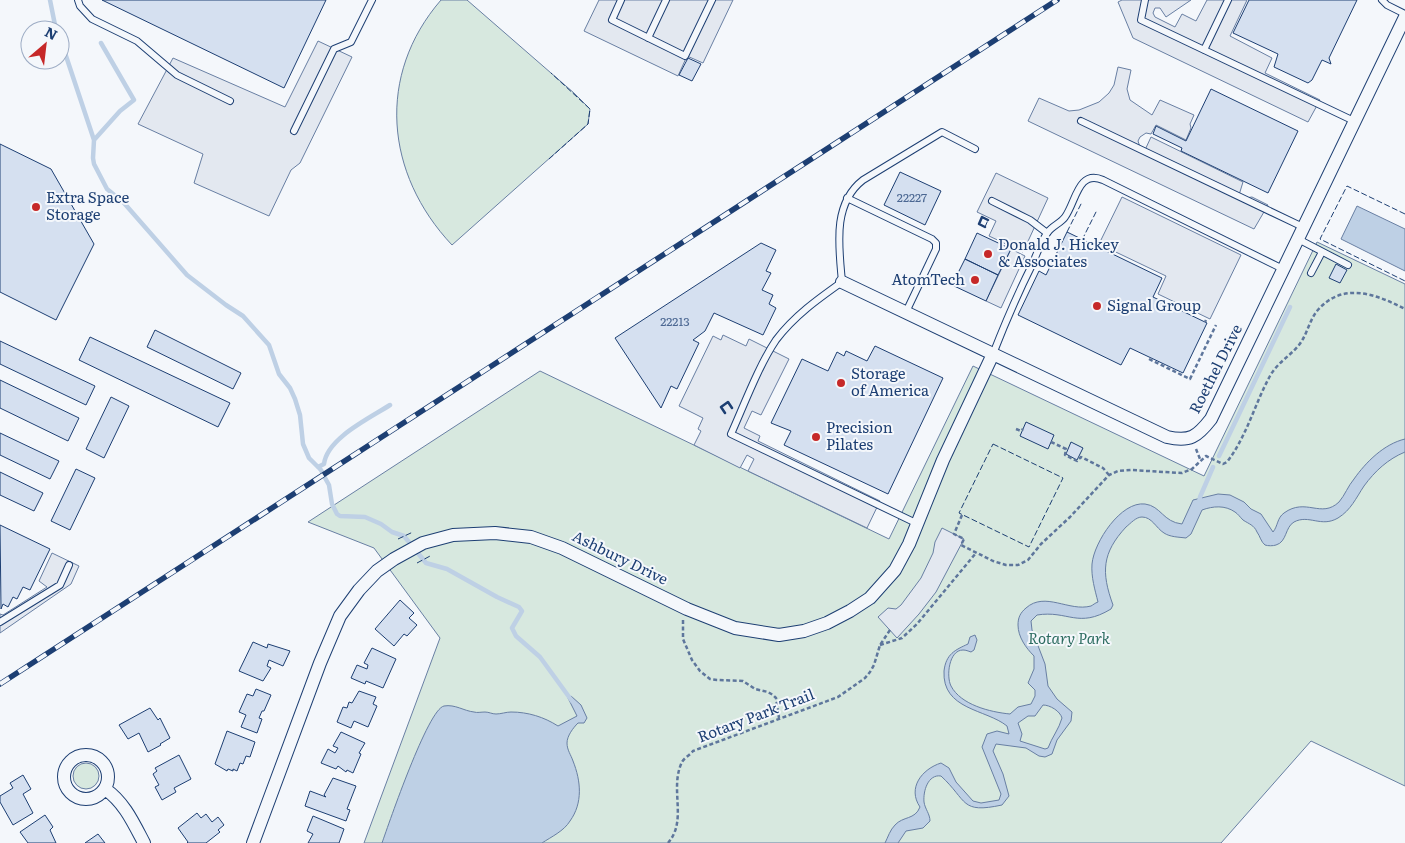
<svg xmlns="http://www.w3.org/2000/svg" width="1405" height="843" viewBox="0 0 1405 843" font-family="Literata,serif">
  <rect width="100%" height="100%" fill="#f4f7fb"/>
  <path fill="#d7e8df" stroke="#687fa3" d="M441,0h26l107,93 16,16 -2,15 -136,121c-67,-71 -76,-170 -11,-245z
    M1317,242l88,42v502l-94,-45 -90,102h-857l76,-205 -66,-90 -66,-26 232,-151 349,168 84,-173 231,110z
    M73 776a13 13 0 1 1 26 0a13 13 0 1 1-26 0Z"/>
  <path fill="#e3e8f0" stroke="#687fa3" d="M599,0h134l-30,63 -16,-7 -9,20 -94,-45z
    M1122,0h69l-25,17 -6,-9h-5l-2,5 2,4 20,10 7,-13 14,7 11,-21h40l-17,36 42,22 -7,15 55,27 -12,22 -175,-84 -15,-36z
    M318,41l34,16 -52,106 -9,7 -22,46 -75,-33 9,-29 -65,-30 35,-66 112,49z
    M1118,67l13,3 -4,19 3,11 22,15 8,-15 34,15 -4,9 1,4 -5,12 -30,-15 -5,9 -5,-1 -6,4 -2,4 2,6 5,3 6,-13 92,45 -4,13 6,3 7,-1 16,8 -14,24 -226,-108 11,-23 30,13 10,-1 20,-8 10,-9 5,-8z
    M996,173l52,25 -25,54 -34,-16 7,-15 -19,-9z
    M1122,197l119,58 -31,64 -52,-25 8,-18 -67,-32z
    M1011,249l14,7 -24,52 -15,-7z
    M723,335l23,11 3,-7 40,20 -28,56 -9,-4 -8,17 16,8 -2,5 122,60 -13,27 -119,-57 6,-12 -7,-4 -7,13 -46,-23 7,-14 -3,-2 5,-11 -24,-12 34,-70 8,4z
    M942,528l22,11 -28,53 -17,22 -22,24 -19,-21 10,-9 8,1 5,-4 20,-27 12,-25 2,-11z
    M52,553l27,13 -8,18 -71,49v-19l3,1 44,-28 -8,-6z"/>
  <path fill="#bed0e5" stroke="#687fa3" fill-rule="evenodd" d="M1357,206l48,23v42l-64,-32z
    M1405,439v13c-17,7 -30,19 -41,34 -8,12 -13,24 -26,32 -17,10 -29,-4 -44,4 -9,5 -7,20 -18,23 -3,1 -8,1 -11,0 -4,-3 -5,-9 -8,-13 -3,-7 -8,-8 -14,-12 -3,-3 -5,-6 -8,-8 -10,-7 -22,-6 -33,-2l-11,24 -5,4c-8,-1 -16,-1 -22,-5 -8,-5 -12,-16 -22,-16 -6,0 -11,6 -16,10 -24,26 -25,45 -13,78l-2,4c-33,20 -43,1 -74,6l-6,6 1,9 13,34 3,22 9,13 15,13 -1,9 -14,19 -5,14 -7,3 -6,-1 -13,-8 -30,-4 -3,7 10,23 6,22 -7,9c-42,9 -34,-4 -61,-29 -13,-2 -18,15 -17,26 1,7 6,12 6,19l-7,7 -17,3 -8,12h-13c3,-6 5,-13 10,-18 8,-9 20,-5 25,-18 -13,-19 2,-38 21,-44l8,5 7,14 17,19 8,2 18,-3 2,-6 -19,-47 5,-13 10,-3 12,3 -2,-8c-21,-17 -65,-16 -63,-55 2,-17 11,-21 24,-27l2,-7 5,-2 2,5 -3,10 -3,2c-3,-1 -5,-2 -8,-2 -14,0 -17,26 -12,36 10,19 39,26 59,28l8,-7 13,-3 4,-8v-6l-7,-7 6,-14v-13c-8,-8 -16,-19 -16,-31 0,-7 2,-12 8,-17 19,-17 43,4 65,-2 2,-1 4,-3 7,-4 -3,-12 -7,-25 -6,-38 2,-22 29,-63 53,-60 16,2 18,18 37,20l11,-24 25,-6 12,1 14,7 7,7 10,5 12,18c5,-6 4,-14 11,-19 22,-16 37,6 55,-11 6,-7 9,-16 15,-23 12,-17 30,-35 51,-40zM1043,705c7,0 17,6 19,13 -3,11 -10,19 -14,30l-3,1 -25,-8 2,-7 -4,-11 10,-7h7z
    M571,696l10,9 6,13 -3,5h-6c-5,5 -11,13 -11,20 0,7 4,12 6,18 8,20 10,42 -3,60 -6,10 -19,16 -28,22h-160c7,-20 46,-134 62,-137 11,-2 20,5 30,6 3,1 7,0 11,0 4,0 7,2 11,2 5,0 10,-2 15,-2 17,0 33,5 47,14l19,-10 -9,-18z"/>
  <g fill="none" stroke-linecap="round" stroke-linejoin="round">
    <path stroke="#bed0e5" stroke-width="4.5" d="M50,0l6,30
      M60,38l34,102 -1,18 1,6 13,25 17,14 63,72 39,30 17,11 26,29 10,29 11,14 5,11 5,16 3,29 6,14 12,12 3,6 5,9 3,19 5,10 3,2 25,1 16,7 11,8 12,4 22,27 21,6 50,28 22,10 3,4 -10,17 4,8 24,21 32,44
      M94,140l26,-29 14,-11 -33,-57
      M1219,456l71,-149
      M318,467l6,-3c3,-26 46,-46 66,-59
      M1199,503l1,-6 13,-30"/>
  </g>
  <path fill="#d5e0f0" stroke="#1d3f73" d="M102,0h224l-42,88z
    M1249,0h108l-28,58 2,6 -9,-4 -10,20 -4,3 -34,-16 4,-13 -45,-21z
    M688,58l13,6 -9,17 -13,-6z
    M1211,89l87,42 -30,62 -87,-42 1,-3 -29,-14 3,-8 30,15z
    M0,144l51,25 43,75 -38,76 -56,-28z
    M900,172l41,19 -16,34 -41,-20z
    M1067,232l95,46 -9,19 54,26 -24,50 -53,-25 -9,17 -103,-50 21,-44 7,4z
    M977,233l34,16 -13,26 -33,-16z
    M761,243l15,7 -10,21 5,2 -9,17 11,5 -4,9 7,4 -13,27 -49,-22 -9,18 -12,9 6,3 -22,46 -6,-3 -10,22 -46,-70z
    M965,259l33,16 -12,26 -34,-16z
    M1336,264l11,6 -7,13 -11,-5z
    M155,330l86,43 -8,16 -86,-42z
    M90,337l140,66 -12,24 -139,-67z
    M0,341l95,45 -9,19 -86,-41z
    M875,346l68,32 -55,116 -104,-49 7,-14 -20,-8 31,-64 26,12 9,-19 7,4 2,-5 21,10z
    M0,380l79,38 -11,23 -68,-33z
    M111,397l18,9 -25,52 -18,-9z
    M1026,422l28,13 -6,14 -28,-13z
    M0,433l59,28 -9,18 -50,-24z
    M1071,442l12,6 -6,12 -11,-6z
    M76,469l19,9 -25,52 -19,-9z
    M0,472l43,21 -9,18 -34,-16z
    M0,525l50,24 -20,41 -7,-3 -6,12 -4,-2 -5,10 -5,-3 -2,5z
    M400,600l14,13 -5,5 8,7 -10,11 -3,-2 -10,12 -19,-17z
    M253,642l14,6 1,-4 22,7 -7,15 -14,-6 -2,6 4,2 -8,13 -24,-10z
    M372,648l24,11 -13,29 -17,-7 -1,3 -14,-6 6,-13 10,4 1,-4 -4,-2z
    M256,689l15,6 -7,16h-2l-3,7 3,1 -5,14 -16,-6 5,-12 -7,-3 8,-18 6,2z
    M359,691l17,6 -3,7 4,2 -9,21 -14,-6 -3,7 -14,-6 6,-15 4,1 2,-6 3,1z
    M150,708l8,12 2,-2 10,20 -10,6 1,1 -13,7 -9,-19 -11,6 -9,-14z
    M227,731l28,11 -5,15 -4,-1 -3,8 -3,-1 -3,8 -4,-2v2l-5,-2 -1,2 -12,-7z
    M341,732l24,11 -6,10 2,1 -8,19 -6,-3 -1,2 -8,-6 -2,3 -15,-6 7,-14 7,4 3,-5 -5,-2z
    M179,755l12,24 -17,9 2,4 -14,8 -7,-13 4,-2 -6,-11 4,-3 -2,-3z
    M23,775l8,14 -8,5 10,19 -20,12 -13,-23v-6l13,-8 -3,-5z
    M333,778l23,8 -9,23 3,1 -4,11 -41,-15 5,-15 16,6 -2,-2z
    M197,813l4,5 5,-4 6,8 6,-5 6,8 -6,5 2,2 -14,11h-19l1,-1 -10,-14z
    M45,815l8,12 -3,3 6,13h-28l-8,-11z
    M313,816l31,13 -5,14h-31l5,-9 -6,-3z
    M98,834l7,9h-20z"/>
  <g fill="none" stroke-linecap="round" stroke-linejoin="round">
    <g stroke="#1d3f73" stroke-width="8">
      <path id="service" d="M78,0l2,6 12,13 45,22 40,34 53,26
        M621,0l-9,20 73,36 27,-56
        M1145,0l-4,20 213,101
        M1382,0l5,5 18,9
        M648,38l18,-38
        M1204,50l24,-50
        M1081,121l222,106
        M294,131l40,-82 17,-7 21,-42
        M847,198l85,41 4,4v6l-30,63
        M992,201l38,19 17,13
        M1298,239l50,26
        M1311,273l11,-21
        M993,354c12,-31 25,-61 40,-91 4,-10 8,-22 15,-31 4,-6 13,-9 17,-15 11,-15 13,-48 38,-37l180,89
        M918,524l-187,-90c13,-29 28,-69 45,-94 18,-24 42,-41 66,-58 -3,-35 -10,-78 21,-102l79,-48 33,17
        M0,622l60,-37 9,-20"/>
    </g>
    <g stroke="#1d3f73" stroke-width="14">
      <path id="minor" d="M842,282l325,155c23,5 30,0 44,-18l194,-402
        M64 777a22 22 0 1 1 44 0a22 22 0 1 1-44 0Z
        M105,789c19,13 28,33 39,54
        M253,843l67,-180 20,-47 19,-26 18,-19 17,-12 29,-16 30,-8 42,-2 36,4 31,11 125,61 48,19 44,7 25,-4 23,-8 23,-12 20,-13 25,-28 14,-26 34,-84 50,-106"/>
    </g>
    <path stroke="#5e769c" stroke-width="2.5" stroke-dasharray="4 2.5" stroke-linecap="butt" d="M1205,322l1,-2
      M1149,359l41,20 26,-54
      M1016,429l5,2 2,-2
      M1051,442l15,7 -1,6 12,6 4,-4 22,11 6,7
      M1196,449l4,10
      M962,515l-8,19 10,5 -3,6 32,16 13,4h12l10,-5 13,-16 29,-27 39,-42 9,-4 13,-1 51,3 10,-4 14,-13 17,8 4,-2c20,-26 28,-59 43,-86 7,-13 20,-20 29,-31 8,-10 10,-24 18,-34 25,-30 59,-17 88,-2
      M683,620v19l9,21 8,11 10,8 7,1 26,1 12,8 13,3 5,3 3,3 3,20
      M880,645l22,-7 15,-14 59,-71
      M668,843c20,-23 1,-54 14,-81 2,-4 8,-7 11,-11l145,-54 27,-19 5,-6 4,-7 6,-20 10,-15"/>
    <use href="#service" stroke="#f4f7fb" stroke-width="6"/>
    <use href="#minor" stroke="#f4f7fb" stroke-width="12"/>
    <g stroke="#1d3f73" stroke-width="5.5">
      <path id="rail" d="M0,684l1057,-684"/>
    </g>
    <use href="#rail" stroke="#f4f7fb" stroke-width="4" stroke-dasharray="11" stroke-linecap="butt"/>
    <path stroke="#1d3f73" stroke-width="1" stroke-dasharray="6 2.5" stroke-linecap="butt" d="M549,159l39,-35 2,-15 -39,-36
      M1405,214l-58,-28 -27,53 85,42
      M985,227l3,-7
      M1067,232l15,-30
      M1082,240l15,-30
      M993,444l70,34 -34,69 -70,-34z
      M398,539l15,-7
      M417,563l15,-8"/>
    <path stroke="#1d3f73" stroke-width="2.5" d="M985,227l-6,-3 3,-7 6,3
      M725,413l-4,-6 7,-5 4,6"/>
  </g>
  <g fill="#c62828" stroke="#f4f7fb" stroke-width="2">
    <circle cx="36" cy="207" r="5"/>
    <circle cx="988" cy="254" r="5"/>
    <circle cx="975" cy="280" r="5"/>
    <circle cx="1097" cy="306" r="5"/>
    <circle cx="841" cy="383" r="5"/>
    <circle cx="816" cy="437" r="5"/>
  </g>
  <g text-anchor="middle" stroke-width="4" stroke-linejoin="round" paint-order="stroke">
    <g font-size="12" fill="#4b6792">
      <text x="912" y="202">22227</text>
      <text x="675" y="326">22213</text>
    </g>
    <g font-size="15" fill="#1d3f73" stroke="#f4f7fb" text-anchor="start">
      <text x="46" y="203">Extra Space<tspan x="46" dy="17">Storage</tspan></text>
      <text x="998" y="250">Donald J. Hickey<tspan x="998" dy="17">&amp; Associates</tspan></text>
      <text x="965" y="285" text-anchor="end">AtomTech</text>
      <text x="1107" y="311">Signal Group</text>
      <text x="851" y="379">Storage<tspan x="851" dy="17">of America</tspan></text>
      <text x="826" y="433">Precision<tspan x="826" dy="17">Pilates</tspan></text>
    </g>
    <g font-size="15" fill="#1d3f73" stroke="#f4f7fb">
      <text transform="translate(1216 369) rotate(-63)" y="5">Roethel Drive</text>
      <text transform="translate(620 558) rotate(26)" y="5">Ashbury Drive</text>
      <text transform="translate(756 716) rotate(-21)" y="5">Rotary Park Trail</text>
    </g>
    <g font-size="15" font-style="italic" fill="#2c6c60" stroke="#f4f7fb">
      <text x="1069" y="644">Rotary Park</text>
    </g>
  </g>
  <g transform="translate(45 45) rotate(28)"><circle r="24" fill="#f4f7fb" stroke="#9eadc5"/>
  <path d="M0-4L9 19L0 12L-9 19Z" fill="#c62828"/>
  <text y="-8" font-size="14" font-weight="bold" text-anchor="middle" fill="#1d3f73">N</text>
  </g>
</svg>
